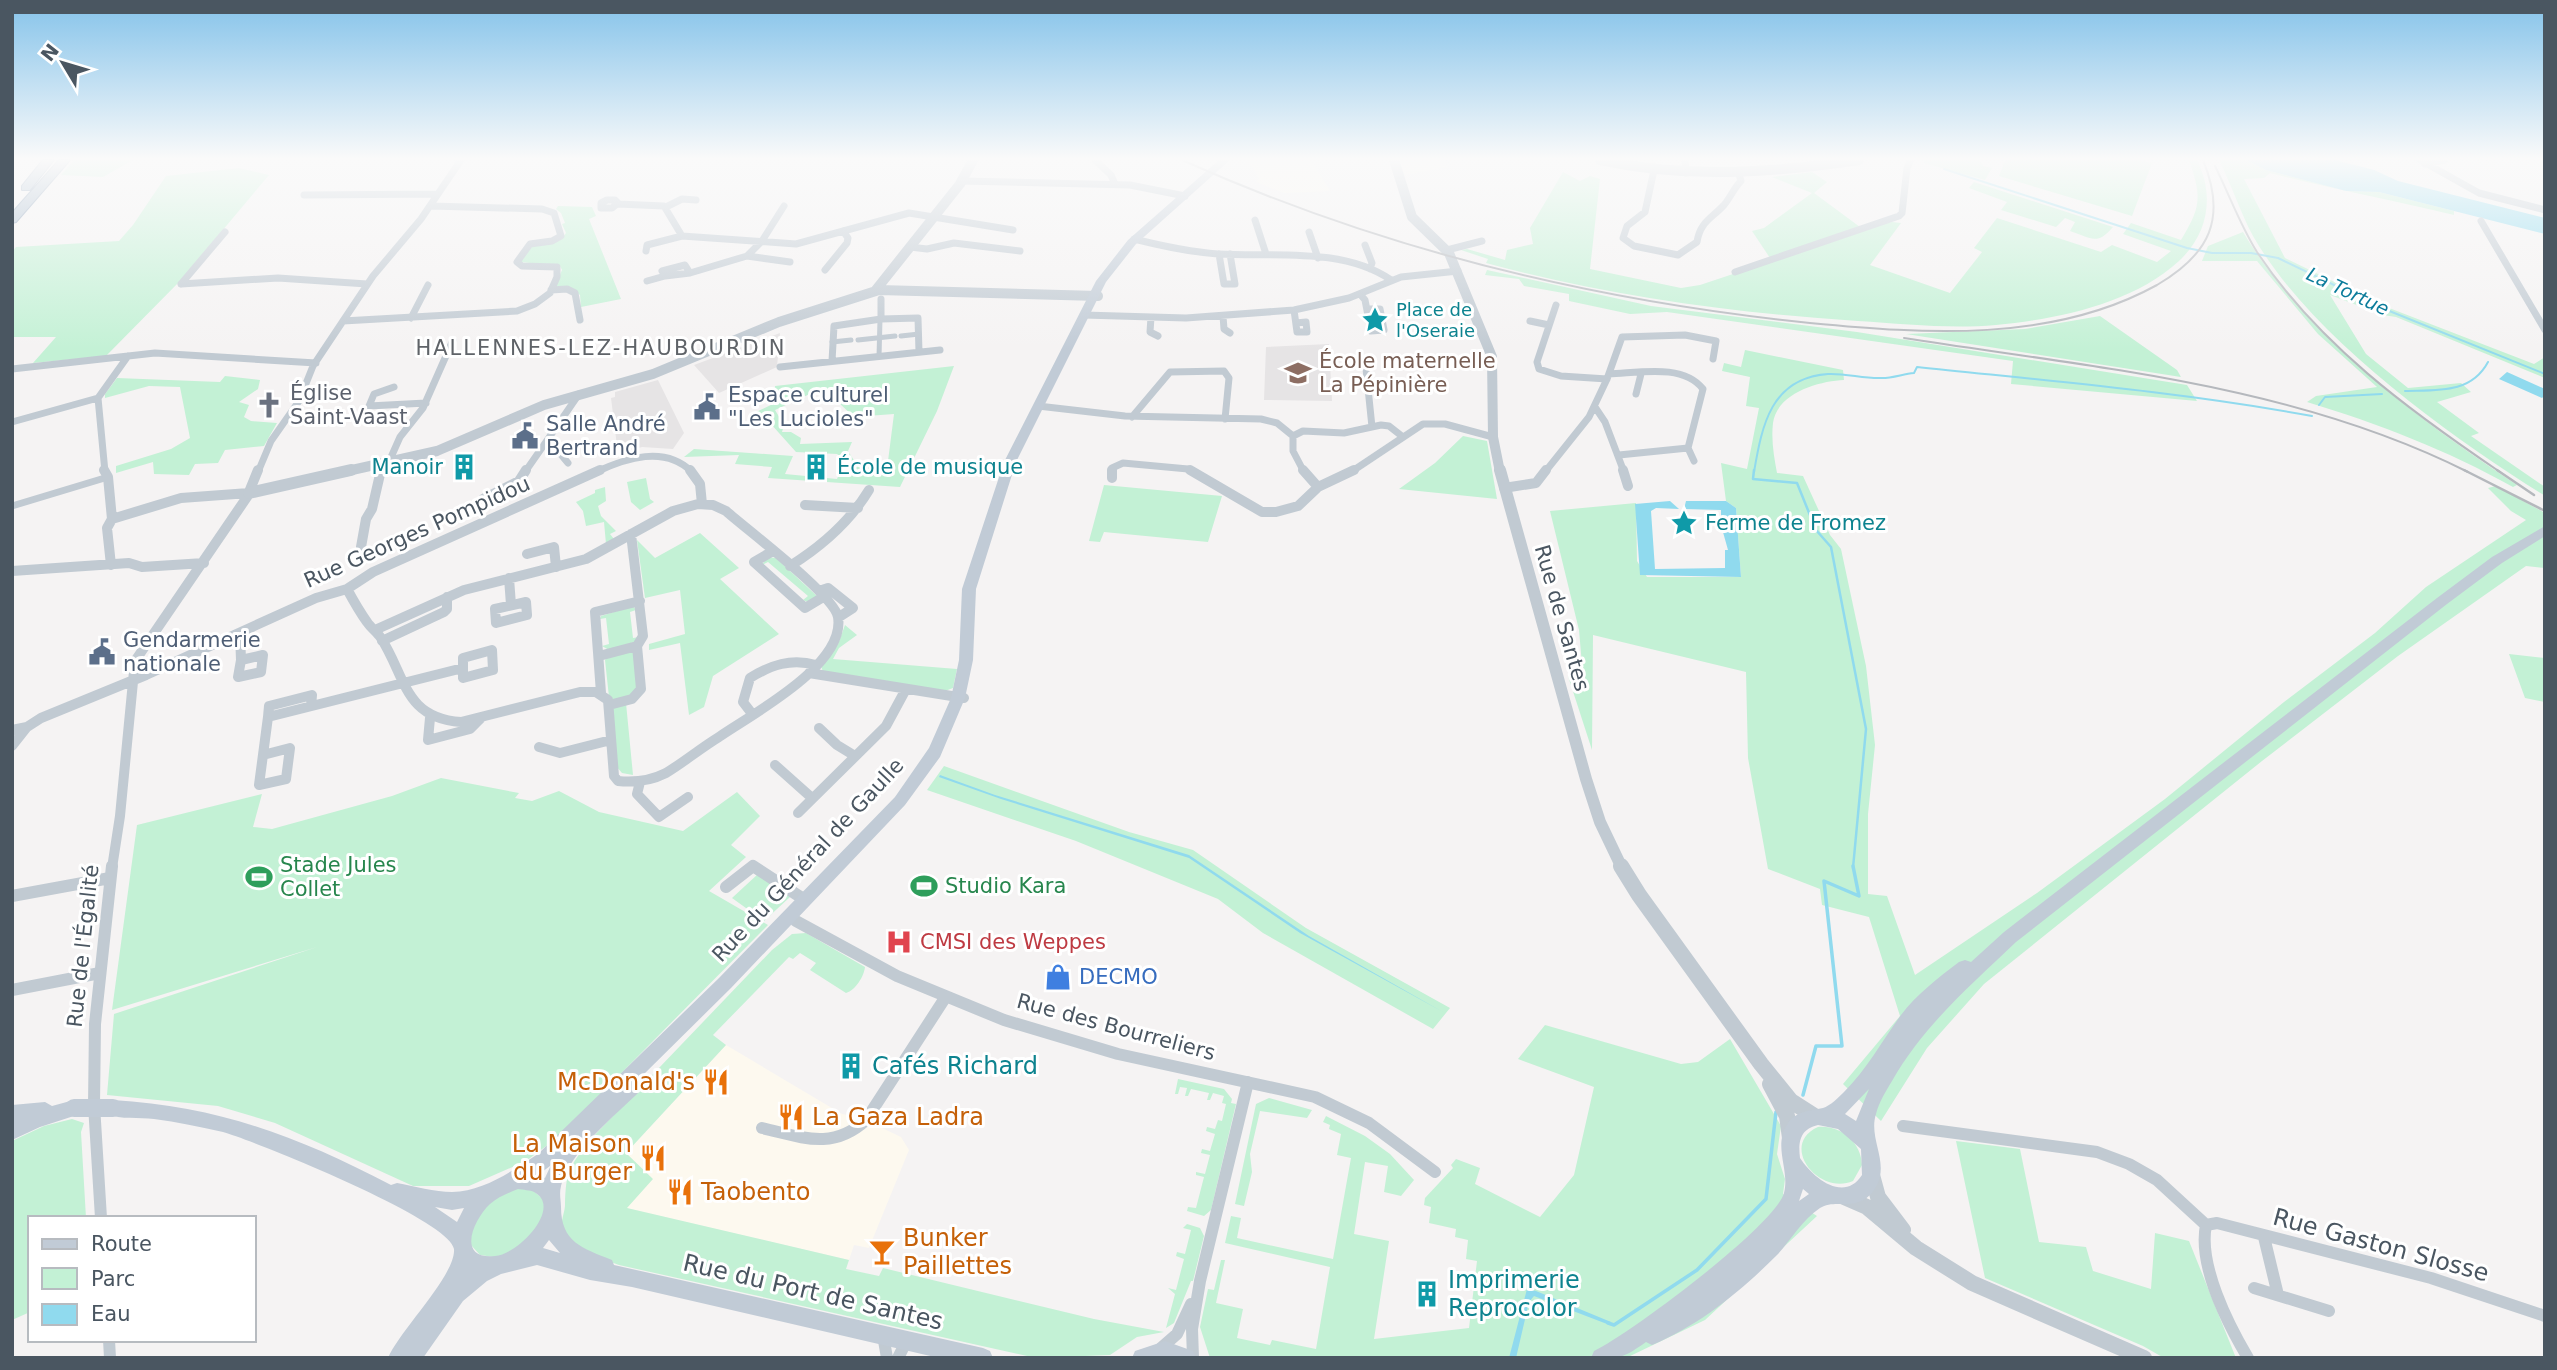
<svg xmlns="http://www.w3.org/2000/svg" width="2557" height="1370" viewBox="0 0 2557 1370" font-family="'DejaVu Sans',sans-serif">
  <rect width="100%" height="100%" fill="#f5f3f3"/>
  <path fill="#fdf9ef" d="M1248,160h63l19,31 -46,2 -28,-11 3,-4z
    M1399,160h45l3,7 -42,8z
    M726,1045l116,69 17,3 42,20 8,13 -40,98 -15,-3 -5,15 -223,-52v-55z"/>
  <path fill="#e6e4e5" d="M780,333l-3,34 -58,26 -25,-28z
    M1329,344l3,57 -68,-1 2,-53z
    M658,380l26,53 -11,16 -31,-2 -24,7 -7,-56 4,-1v-5z"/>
  <path fill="#c3f1d5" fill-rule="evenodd" d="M74,160h59l-30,17 -42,-2z
    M1924,160h56l3,6 9,2 -7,12 -61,-17z
    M2005,160h135l12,3 -20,53 -133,-40z
    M2189,160h8c18,36 11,74 -18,101 -47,43 -121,58 -183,64 -46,4 -92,-1 -138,-4 -125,-8 -251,-25 -372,-58l2,-4 -27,-9 6,-1 38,11 2,-10 26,-6 -3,-16 33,-56 17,9 10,-5 10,3 -10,90 91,19 19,-3 72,-24 -20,-30 12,-3 48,-35 -40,-16 40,-5 15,10 -13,11 46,34 32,-5 9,1 -31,42 80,28 32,-41 -8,-4 23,-30 104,34 11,-7 45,17 14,-11 -48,-17 8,-11 50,17c20,-33 21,-43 8,-80z
    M2219,160h27l20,10 80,21 33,1 75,19v4c-62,-15 -123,-26 -184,-42l-6,5 -20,1 41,79 99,48 150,58 11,-7v21l-149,-61 -13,-2 -53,-20 36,59 42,34 53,-5 10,9 -34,10 42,31 -8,3 74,51v9c-97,-61 -235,-160 -292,-260 -11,-20 -22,-52 -34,-76z
    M239,168l30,7 -89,106 -74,75 -73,7 23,-26h-44v-85l4,-5 103,-6 14,-16 33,-49z
    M1974,182l139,45c-16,19 -22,11 -43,4l5,-9 -10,-4 -9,9 -55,-17 6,-8 -38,-14z
    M558,206l34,1 4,9 -7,3 32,80 -40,8 -1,-12 -7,-6 -18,-3 7,-16 -2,-4 -40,-4 10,-16 33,-9 3,-4 -4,-9 3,-1 -4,-10 -5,-4z
    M2243,232c65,107 171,184 274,253l-4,2c-66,-37 -134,-63 -206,-85l9,-6 61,-9 -59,-53 -61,-73h-55l6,-15z
    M1487,270l164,36 206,26 330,53 10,16 -186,-17 2,-23 -346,-49 -37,2 -61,-13v-7l-45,-8 -5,-7 -34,-4z
    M2100,316l77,54 4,7 -275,-43 119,-5z
    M1745,350l98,20 1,10c-25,1 -67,13 -71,43 -2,17 1,34 4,50l26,3 27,59 11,14 25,117 9,79 -7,69v80l19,2 28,79 122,-82 128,-94 119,-97 91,-69 51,-46 100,-67 -15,-9 -23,-23 8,-2 49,27v55l-19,-2 -128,90 -136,105 -278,223 -57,64 -46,73 -38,-37 57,-68 -31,-99 -47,-12 -2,-16 -52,-20 -20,-111 -2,-86 -153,-37 -1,115 -24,-74 14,-11 -3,-35 -29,-119 86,-8 1,58 10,16h94l-5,-69 -10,-7 -5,-38 26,6 12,-61 -13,-2 4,-29 -28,-6 2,-8 17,4z
    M954,366l-17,45 -37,76 -132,-9 4,-11 -37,-3 4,-9 -55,2 10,-8 99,7 -8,18 52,5 8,-19 -8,-6 -41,-2 -34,-38 -9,4 -3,-3 23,-11 2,-18zM823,388l31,29 40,-3 -6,47 -33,1 -7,-11 4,-9 -52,2 1,-6 -10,-6h-9l2,-7 -9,-15z
    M225,376l35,4 -2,9 -19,13 10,3 -5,12 7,4 26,2 -13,23 -39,4 -7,13 -23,1 -6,11 -35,-1 -1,-12 -37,11v-7l55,-17 19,-11 -10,-51 -31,-1 -44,12v-4l12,-16 103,4z
    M1463,436l24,5 10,58 -98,-10 36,-26z
    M646,478l4,21 4,3 -14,8 -9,-8 -4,-20z
    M1104,485l118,11 -14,46 -104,-10 -4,10 -11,-1z
    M605,487l1,14 -8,5 3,10 15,15 -6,3 4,5 -8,5 -2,-22 -18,4 -3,-15 -7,-9 19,-9v-3z
    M700,533l39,35 -19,11 59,55 -66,42 -9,31 -15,8 -9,-72 -31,7v-6l36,-10 -5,-44 -35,8 -8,-58 18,18z
    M767,557l9,1 41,38 -7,6 -5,-1 -2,-1 5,-4 -40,-34 -6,3z
    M633,606l3,4 -6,2 3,26 6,-1 -2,4 -28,9 -7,-4 7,-2 -3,-26 -6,1 1,-3z
    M845,625l12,10 -18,13 -6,11 124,10 -4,19 -8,3 -122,-19 -2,-6 17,-22z
    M634,652l3,41 -23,7 -5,-3 -4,-37 4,-5z
    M2509,654l36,4v44l-20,-4z
    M626,703l7,72 -11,-2 -6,-7 -5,-59z
    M944,766l185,66 64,18 113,78 144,80 -17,21 -170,-96 -45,-34 -142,-58 -149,-51z
    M441,778l78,15 -4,5 17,3 27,-10 40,21 84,19 54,-39 23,24 -29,29 15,12 -37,34 59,34 -211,213 -31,23 -57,25h-56l-138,-63 -57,-17 -111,-11 7,-81 203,-67 -205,63 25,-185 125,-31 -9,33 19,2 120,-33z
    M758,874l32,23 -26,24 -32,-23z
    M806,933l59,34c-1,9 -9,23 -19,26l-36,-23 6,-7 -16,-10 -7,6 -4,-2 -76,78 13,10 -100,108 27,26 -26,29 222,52 -3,9 33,7 4,-8 211,51 70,13 -27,5 -27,18 -74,3 -417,-93c-16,-6 -54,-20 -57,-39 -1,-6 3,-15 3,-21 1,-35 4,-37 24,-64l183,-191 20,-16z
    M1545,1025l136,39 17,-2 32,-23 51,87 -4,28 8,25 -2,15 34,22 -112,104 -79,38h-416l-10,-31 8,-38 6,1 7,-30h4l-9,43 27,6 -6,29 33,7 2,-5 44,9 14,-82 -105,-24 6,-27 10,2 -4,20 96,21 18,-101 -14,-3 4,-21 -12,-5 1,-4 -7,-3 3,-6 39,20 25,18 24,26 -13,16 -17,-4 4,-26 -23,-4 -11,72 35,7 -15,98 95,-11 8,-67 -11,-2 2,-19 -13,-3 1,-8 -27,-6 2,-16 -7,-2 1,-7 28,-30 -2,-3 5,-6 24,9 -5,16 65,33 34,-42 20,-88 -76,-28z
    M1178,1079l46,10 8,10 -1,4 5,1 -25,106 -7,6 -17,-5 1,-4 8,1 8,-31 -8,-2v-3l9,2 5,-19 -9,-2 1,-4 8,2 5,-17 -9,-3 1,-4 8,2 3,-9 4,1 4,-17 -4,-1 2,-7 -11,-3 -3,7h-3l2,-7 -18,-4 -3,7h-3l2,-8 -7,-1 -2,7h-3z
    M1269,1098l43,12 -5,8 -47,-7 -10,43 2,18 -8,34 -9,-2 21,-100z
    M72,1119l12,4 -3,9 5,86h-56v94l-18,8v-179l32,-15z
    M1818,1127c23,-2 43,15 44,38l-9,16c-34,15 -75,-36 -35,-54z
    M1956,1141l64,8 19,93 47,5 7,24 58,18 4,-56 34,8 47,117h-72l-21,-12 -158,-68z
    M529,1187l14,12 2,12 -11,26 -34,21 -20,-3 -10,-11v-20l29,-33z
    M1187,1224l13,4 4,8 -11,45h-2l-17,42 -8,5 9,-34 -7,-6 8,2 8,-31 -8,-3 1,-4 8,2 6,-24 -8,-2z"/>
  <path fill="#90daee" d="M2246,160h89l39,10 24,11 147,37v16l-166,-42 -33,-1 -80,-21z
    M2507,372l38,17v6l-3,3 -43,-19z
    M1670,501l9,8 -23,-1 -5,3 4,58 70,-1v-18h3l-7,-25v-15l-37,-1 2,-8h40l10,7 5,69 -101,-2 -5,-71z
    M940,775l55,20 194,60 120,81 134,76 -143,-79 -111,-75 -188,-59 -62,-22z
    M1527,1289l9,2 75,31 -4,2 -73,-28 -5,6 -13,56h-7z"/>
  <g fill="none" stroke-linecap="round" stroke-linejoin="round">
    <path stroke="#90daee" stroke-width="2" d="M1944,169l243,79 25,5h39l27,5 104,50 163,66
      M2405,391c32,-1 66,3 83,-29
      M2319,405l6,-8 57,-3
      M1754,472c8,-47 17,-94 74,-98 18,-1 36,5 54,4 11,0 21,-4 32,-5l3,-6c132,14 264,25 395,49"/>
    <path stroke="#90daee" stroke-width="2.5" d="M1754,470l-1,9 44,4 19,47 15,17 35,182 -13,139"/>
    <path stroke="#90daee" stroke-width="3.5" d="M1803,1095l13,-49h26l-18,-165 35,15 -6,-30
      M1608,1323l6,2 83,-55 69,-71 10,-87"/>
    <g stroke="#7690ad" stroke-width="2">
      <path id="trunk" d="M43,160h11l-24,30h-8v-4z
        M59,160h11l-54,62 -4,1v-10z"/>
    </g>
    <path stroke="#c1cad2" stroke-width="5" d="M901,336l18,-2
      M858,340l37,-4
      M832,342l19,-2
      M879,357l1,-38"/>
    <path stroke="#c1cad2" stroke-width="7" d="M12,506l96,-29"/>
    <path stroke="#c1cad2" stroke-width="7" d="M1095,160l16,15 3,7
      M1685,160l1,13
      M2420,160l59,33 66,17
      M2425,164l19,-4
      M1654,170l-9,42 -18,14 -4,12 11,8 44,9 19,-13c3,-20 14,-23 27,-37 6,-7 10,-17 17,-24l-2,-7
      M962,181l168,4 55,11
      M304,195l134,-1
      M607,200h8l3,3 -6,5h-11v-5z
      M618,204l46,2 18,30 114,8 113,-31 104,17
      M784,206l-22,35 -15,15 43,6
      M666,207l16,-8 14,1
      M1255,220l11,34
      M2481,221l64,109
      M1309,232l9,26
      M1134,239c28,7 56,13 84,15 56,3 125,-7 173,26
      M1365,245l7,18 -2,6
      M910,247l17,2 27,-6 66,8
      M1447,250l35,-9
      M646,251l1,-6 35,-9
      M1219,254l5,30h11l-5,-30
      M685,265l5,8 -25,3 -3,-5z
      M825,270l22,-27 1,-5 -5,-7
      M1735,272l164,-56 3,-3 5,-45 4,-8
      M690,273l57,-17
      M647,281l18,-5
      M181,284l97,-6 89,6
      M181,284l44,-52
      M551,290l16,-1 8,4 5,27
      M1360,294l5,6 6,31 13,-1 -4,-21h-13
      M1556,305l-19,57 2,7 22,7 46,3
      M1294,310l3,22h10l-1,-10 -10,1
      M1084,315l102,3 108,-8 55,-12 52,-21 57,-6
      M1223,316l1,13 6,4
      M1151,317l-1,15 8,4
      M411,318l17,-33
      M881,319l37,-1 1,34
      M343,321l174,-10 18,-7 15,-11 7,-16v-10l-35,-1 -5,-4 13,-18 22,-3 9,-5 -7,-23 -12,-4 -111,-3
      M1530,321l19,4
      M1365,359l7,68
      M832,361l2,-35 47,-7v-20
      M780,367l160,-17
      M12,369l143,-16 161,10
      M1609,374c29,-1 74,-11 94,15l-15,59 -69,7
      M394,387l-20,7 -5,12 57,-3
      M1636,394l5,-20
      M1038,406l87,10 136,3 16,4 16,13
      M1595,407l10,15 19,50
      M1132,417l38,-45 54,-1 5,7 -4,41
      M12,422l86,-24
      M1293,436l10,-5 41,2 37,-8 8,1 14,11
      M1293,436v15l11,21
      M1688,448l6,13
      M568,463l-20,-24 31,-45
      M388,464l12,-27 23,-29 30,-68
      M105,472l-7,-74 30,-42
      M258,472l13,-31 28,-40 14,-35 60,-90 48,-57 40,-59
      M381,472l1,-7
      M525,472l23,-33
      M596,472c30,-14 69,-27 96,0
      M1112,472v-4l11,-5 65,6 5,3
      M1351,472l72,-48h22l48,13
      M1545,472l44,-55 18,-38 15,-42 63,-2 31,6 -3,18"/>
    <path stroke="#c1cad2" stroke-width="10" d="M104,470l4,7 4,42 -5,9 4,37
      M690,470l10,14 2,20
      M1112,470v8
      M1190,470l72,42h14l22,-6 20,-19 36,-17
      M1303,470l15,17
      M1623,470l5,16
      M1504,488l32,-5 10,-13
      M483,499l36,-18 7,-11
      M805,505l53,3
      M112,519l69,-21 68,-5
      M361,547l5,-28 6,-10 9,-39
      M773,551l-19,11 51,46 20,-12
      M527,554l27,-7 2,20
      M790,566c32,-20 59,-43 79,-76
      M12,571l117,-8 13,4 62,-4
      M509,578l2,27
      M347,589c6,11 12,22 20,33 4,6 10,10 14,16 25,39 23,80 80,84l119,-30h16l12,8 6,76 4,5c18,2 32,0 48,-8 18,-11 35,-25 53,-36 33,-23 127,-72 119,-120 -4,-22 -92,-88 -112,-106l-13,-6 -15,-1 -25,7 -87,48 -122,31 -89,40
      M819,591l9,-3 25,20 -14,9
      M526,602l1,13 -31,8 -1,-14z
      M240,633l1,27
      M382,641l62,-29 3,-3v-12
      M492,650l1,20 -30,8v-20z
      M263,655l-2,17 -23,5 3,-17z
      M599,656l38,-10
      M809,673l155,25
      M601,693l-6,-81 45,-11
      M609,705l23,-6 9,-10 -4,-43 6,-10 -12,-102
      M753,715l-10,-13 7,-24c21,-13 41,-20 66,-13
      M268,717l1,-11 43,-11 -1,11
      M430,718l-2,22 42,-11 11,-11
      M819,728l18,17 18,11
      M12,730l15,-3 14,-9 105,-43 170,-77 31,-9 26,-17 227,-102
      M12,746l15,-19
      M539,747l21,6 51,-13
      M263,755l27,-7 -4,31 -27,6 9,-68 195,-49
      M775,765l37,33
      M640,782l-3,12 22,23 29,-20
      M798,813l88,-87 20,-37
      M112,868l8,-52 15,-155 112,-164 11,-27
      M751,868h4"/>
    <path stroke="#c1cad2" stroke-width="12" d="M726,887l27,-21 52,34
      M12,896l98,-18
      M796,921l101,55 107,44 114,34 197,43 54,26 66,49
      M12,990l88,-17
      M1903,1126l194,26 32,12 28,16 49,45
      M762,1128c40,9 70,23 104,-8l79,-122
      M101,1218l-7,-113 1,-81 17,-158
      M2206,1225l11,-2 214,55 114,38
      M2206,1225c-8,40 22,99 42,133
      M2264,1237l14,58
      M2254,1288l75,23
      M883,1335l4,23
      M109,1340l1,18
      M1161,1348l16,-14 14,-30
      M898,1358l9,-18
      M1193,1358l-1,-29 8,-48 48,-199"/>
    <path stroke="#c1cad2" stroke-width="10" d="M1394,160l18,57 37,36 43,104 1,80 7,35
      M1600,160c87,19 171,13 259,0
      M875,291l85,-107 13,-24
      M343,472l94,-21 107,-46 109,-31 126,-52 100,-32 219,6"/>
    <path stroke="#c1cad2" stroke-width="12" d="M1500,470l86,309 14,43 22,46
      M249,493l102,-23"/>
    <path stroke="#c1cad2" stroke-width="16" d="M1621,866l18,29 122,169 30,37 25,16
      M1770,1084l17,32 3,22
      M1872,1175l6,22 25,33
      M1844,1197l23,10 49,41 56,35 172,75"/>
    <path fill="#c1cbd6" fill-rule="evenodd" d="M1219,160h11l-94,84 -30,38 -90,180 -40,127 -3,71 -8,38 -25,59 -35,48 -174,183 -92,91 4,6 -3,6c-24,24 -71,61 -79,95 -2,8 0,14 0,21 0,35 21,41 51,53l2,5 369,83 7,3 3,7h-54l-307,-71 -42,-7 -53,-15 -36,9 -14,7 -24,20 -40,57h-35c12,-28 68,-83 66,-109 -3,-29 -199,-108 -231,-117 -23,-5 -46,-10 -69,-13 -15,-2 -33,1 -47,-5l-3,-6 3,-6 6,-2c105,6 186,37 278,85l6,-2c17,3 38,9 55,9 32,-1 60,-21 86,-38l181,-176 176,-181 34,-49 22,-50 8,-38 3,-71 42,-127 92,-181 32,-41zM551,1165l-6,13 -7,-3 12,-9zM518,1189c5,1 12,1 16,3 29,15 -15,62 -39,64 -39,4 -22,-36 -5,-52 8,-7 18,-11 28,-15zM435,1207l17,3 12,-2 -7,14zM549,1240l11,13 -17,-5z
      M2545,526v10l-43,27 -55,41 -431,338c-46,44 -92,83 -124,139 -6,10 -13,21 -16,33 -8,25 14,48 0,73 -17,28 -40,10 -56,21 -18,12 -29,32 -43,47 -36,36 -77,70 -125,90l-6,-3c-24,17 -25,16 -55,16l3,-7c34,-16 181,-125 190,-158 6,-23 -11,-46 3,-68 8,-14 22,-14 36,-17 7,-2 16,-11 21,-16 23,-23 38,-51 57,-77 16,-21 37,-37 58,-53l6,-2 6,2 33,-30 433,-334 55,-41zM1869,1089l-13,32 -11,-7zM1818,1125l20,4 23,20 1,26c-18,28 -49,3 -62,-17 -2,-16 0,-29 18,-33zM1803,1189l6,5 -10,7z
      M74,1100l6,2 3,6 -3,6 -40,13 -28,13v-35l33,-3 7,4z
      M1165,1341l28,10 3,7h-64l3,-7z"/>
    <use href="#trunk" fill="#9fb4c9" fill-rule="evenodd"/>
    <path stroke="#b5b8bd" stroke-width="2" d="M1182,160c198,89 412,141 628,163 115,11 242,20 347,-38 53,-31 70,-67 46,-125
      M2215,166c14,28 25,59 42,86 61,92 153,159 243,220
      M1904,338c191,30 389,46 564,134"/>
    <path stroke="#b5b8bd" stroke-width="2.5" d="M2464,470l81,41
      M2497,470l37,25"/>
    <path stroke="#c1cbd6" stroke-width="18" d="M74,1108h39"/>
  </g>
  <linearGradient id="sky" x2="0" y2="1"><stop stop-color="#85c3ea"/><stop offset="0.45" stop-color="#fafafa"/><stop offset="1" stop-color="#fafafa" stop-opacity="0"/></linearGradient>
  <rect width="2557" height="352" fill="url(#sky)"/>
  <defs>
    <g id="sight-bare" transform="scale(2.1)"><path d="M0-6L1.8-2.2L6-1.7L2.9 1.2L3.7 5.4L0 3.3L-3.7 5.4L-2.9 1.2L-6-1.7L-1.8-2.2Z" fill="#0f9aa8" stroke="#fff" stroke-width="2.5" paint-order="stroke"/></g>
    <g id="school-bare" transform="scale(2.1)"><path d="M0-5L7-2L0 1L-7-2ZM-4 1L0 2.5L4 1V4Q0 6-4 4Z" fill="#8d6e63" stroke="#fff" stroke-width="2.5" paint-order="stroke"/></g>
    <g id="church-bare" transform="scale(2.1)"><path d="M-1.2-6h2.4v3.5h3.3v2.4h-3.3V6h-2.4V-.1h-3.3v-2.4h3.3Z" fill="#6b7280" stroke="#fff" stroke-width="2.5" paint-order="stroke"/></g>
    <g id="civic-bare" transform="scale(2.1)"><path d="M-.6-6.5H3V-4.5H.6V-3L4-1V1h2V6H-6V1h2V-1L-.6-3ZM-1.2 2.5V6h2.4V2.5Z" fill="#5c6f8a" stroke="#fff" stroke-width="2.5" paint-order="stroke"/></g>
    <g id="building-bare" transform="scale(2.1)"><path d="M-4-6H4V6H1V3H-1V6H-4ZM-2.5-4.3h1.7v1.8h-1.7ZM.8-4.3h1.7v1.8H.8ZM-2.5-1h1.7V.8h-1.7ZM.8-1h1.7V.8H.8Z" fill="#0f9aa8" stroke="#fff" stroke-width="2.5" paint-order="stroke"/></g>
    <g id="stadium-bare" transform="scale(2.1)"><path d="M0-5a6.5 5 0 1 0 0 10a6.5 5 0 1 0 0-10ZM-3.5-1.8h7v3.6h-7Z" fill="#2e9e5b" stroke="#fff" stroke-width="2.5" paint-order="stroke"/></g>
    <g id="hospital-bare" transform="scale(2.1)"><path d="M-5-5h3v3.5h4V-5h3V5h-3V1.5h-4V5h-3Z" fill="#e0444e" stroke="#fff" stroke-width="2.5" paint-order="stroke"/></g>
    <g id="shop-bare" transform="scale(2.1)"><path d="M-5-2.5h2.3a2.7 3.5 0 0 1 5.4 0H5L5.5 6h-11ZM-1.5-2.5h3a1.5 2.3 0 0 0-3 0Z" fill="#3f7fe0" stroke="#fff" stroke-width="2.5" paint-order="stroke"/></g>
    <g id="restaurant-bare" transform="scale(2.1)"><path d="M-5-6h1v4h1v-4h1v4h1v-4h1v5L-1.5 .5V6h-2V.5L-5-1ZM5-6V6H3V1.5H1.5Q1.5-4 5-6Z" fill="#e8710a" stroke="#fff" stroke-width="2.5" paint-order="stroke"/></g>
    <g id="bar-bare" transform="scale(2.1)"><path d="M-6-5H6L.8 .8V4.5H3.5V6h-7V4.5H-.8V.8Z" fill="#e8710a" stroke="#fff" stroke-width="2.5" paint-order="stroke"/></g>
  </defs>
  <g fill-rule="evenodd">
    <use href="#sight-bare" x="1375" y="320"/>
    <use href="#school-bare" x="1298" y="373"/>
    <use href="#church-bare" x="269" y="405"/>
    <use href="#civic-bare" x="707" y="407"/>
    <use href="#civic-bare" x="525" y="436"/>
    <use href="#building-bare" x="464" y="467"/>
    <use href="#building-bare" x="816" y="467"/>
    <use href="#sight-bare" x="1684" y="523"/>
    <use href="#civic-bare" x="102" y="652"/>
    <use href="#stadium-bare" x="259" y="877"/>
    <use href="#stadium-bare" x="924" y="886"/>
    <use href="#hospital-bare" x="899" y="942"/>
    <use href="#shop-bare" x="1058" y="977"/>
    <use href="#building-bare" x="851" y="1066"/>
    <use href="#restaurant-bare" x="716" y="1082"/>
    <use href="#restaurant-bare" x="791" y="1117"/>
    <use href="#restaurant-bare" x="653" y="1158"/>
    <use href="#restaurant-bare" x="680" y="1192"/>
    <use href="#bar-bare" x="882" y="1252"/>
    <use href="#building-bare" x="1427" y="1294"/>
  </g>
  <g text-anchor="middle" stroke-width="6" stroke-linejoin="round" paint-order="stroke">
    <g font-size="18" fill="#0d838f" stroke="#fff" text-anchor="start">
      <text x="1396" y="316">Place de<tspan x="1396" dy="21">l'Oseraie</tspan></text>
    </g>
    <g font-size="19" font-style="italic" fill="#0c7c9b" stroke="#fff">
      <text transform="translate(2348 291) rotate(25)" y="7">La Tortue</text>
    </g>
    <g font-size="21" letter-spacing="2" fill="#5f6368" stroke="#fff">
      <text x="601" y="355">HALLENNES-LEZ-HAUBOURDIN</text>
    </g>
    <g font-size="21" fill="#785e54" stroke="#fff" text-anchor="start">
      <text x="1319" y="368">École maternelle<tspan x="1319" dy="24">La Pépinière</tspan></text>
    </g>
    <g font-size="21" fill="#5b616d" stroke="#fff" text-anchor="start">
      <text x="290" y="400">Église<tspan x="290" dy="24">Saint-Vaast</tspan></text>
    </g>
    <g font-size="21" fill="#4e5e75" stroke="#fff" text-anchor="start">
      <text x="728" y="402">Espace culturel<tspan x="728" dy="24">"Les Lucioles"</tspan></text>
      <text x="546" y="431">Salle André<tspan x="546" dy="24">Bertrand</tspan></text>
      <text x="123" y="647">Gendarmerie<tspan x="123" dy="24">nationale</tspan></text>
    </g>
    <g font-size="21" fill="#0d838f" stroke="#fff" text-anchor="start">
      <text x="443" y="474" text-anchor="end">Manoir</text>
      <text x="837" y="474">École de musique</text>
      <text x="1705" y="530">Ferme de Fromez</text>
    </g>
    <g font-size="21" fill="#4a5661" stroke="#fff">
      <text transform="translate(417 532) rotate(-24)" y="7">Rue Georges Pompidou</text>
      <text transform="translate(1562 618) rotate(74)" y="7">Rue de Santes</text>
      <text transform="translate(808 860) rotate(-47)" y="7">Rue du Général de Gaulle</text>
      <text transform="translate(83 946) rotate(-84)" y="7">Rue de l'Égalité</text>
      <text transform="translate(1116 1027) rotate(15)" y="7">Rue des Bourreliers</text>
    </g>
    <g font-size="21" fill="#27864d" stroke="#fff" text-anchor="start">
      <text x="280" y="872">Stade Jules<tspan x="280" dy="24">Collet</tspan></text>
      <text x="945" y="893">Studio Kara</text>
    </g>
    <g font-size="21" fill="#be3a42" stroke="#fff" text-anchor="start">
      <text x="920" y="949">CMSI des Weppes</text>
    </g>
    <g font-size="21" fill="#366cbe" stroke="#fff" text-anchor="start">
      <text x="1079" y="984">DECMO</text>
    </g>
    <g font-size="24" fill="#0d838f" stroke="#fff" text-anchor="start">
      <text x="872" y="1074">Cafés Richard</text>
      <text x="1448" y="1288">Imprimerie<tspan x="1448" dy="28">Reprocolor</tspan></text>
    </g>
    <g font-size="24" fill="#c56008" stroke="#fff" text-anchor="start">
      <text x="695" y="1090" text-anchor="end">McDonald's</text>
      <text x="812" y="1125">La Gaza Ladra</text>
      <text x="632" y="1152" text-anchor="end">La Maison<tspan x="632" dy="28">du Burger</tspan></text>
      <text x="701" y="1200">Taobento</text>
      <text x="903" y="1246">Bunker<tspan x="903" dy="28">Paillettes</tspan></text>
    </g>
    <g font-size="24" fill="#4a5661" stroke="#fff">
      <text transform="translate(2381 1245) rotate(15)" y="8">Rue Gaston Slosse</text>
      <text transform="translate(813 1292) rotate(13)" y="8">Rue du Port de Santes</text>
    </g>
  </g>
  <rect width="2557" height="1370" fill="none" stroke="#4a5661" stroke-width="28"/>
  <rect x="28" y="1216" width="228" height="126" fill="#ffffff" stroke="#b7bbc0" stroke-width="2"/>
  <rect x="42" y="1239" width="35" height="10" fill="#c1cbd6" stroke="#b7bbc0" stroke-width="2"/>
  <text x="91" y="1251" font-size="21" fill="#4a5661">Route</text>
  <rect x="42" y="1268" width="35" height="21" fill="#c3f1d5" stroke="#b7bbc0" stroke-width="2"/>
  <text x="91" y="1286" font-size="21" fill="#4a5661">Parc</text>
  <rect x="42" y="1304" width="35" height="21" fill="#90daee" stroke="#b7bbc0" stroke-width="2"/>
  <text x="91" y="1321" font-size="21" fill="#4a5661">Eau</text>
  <g transform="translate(63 63) rotate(308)" stroke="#ffffff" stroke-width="5" paint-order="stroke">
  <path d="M0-5L12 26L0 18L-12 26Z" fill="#4a5661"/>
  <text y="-10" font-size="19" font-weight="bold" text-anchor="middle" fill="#4a5661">N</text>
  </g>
</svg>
